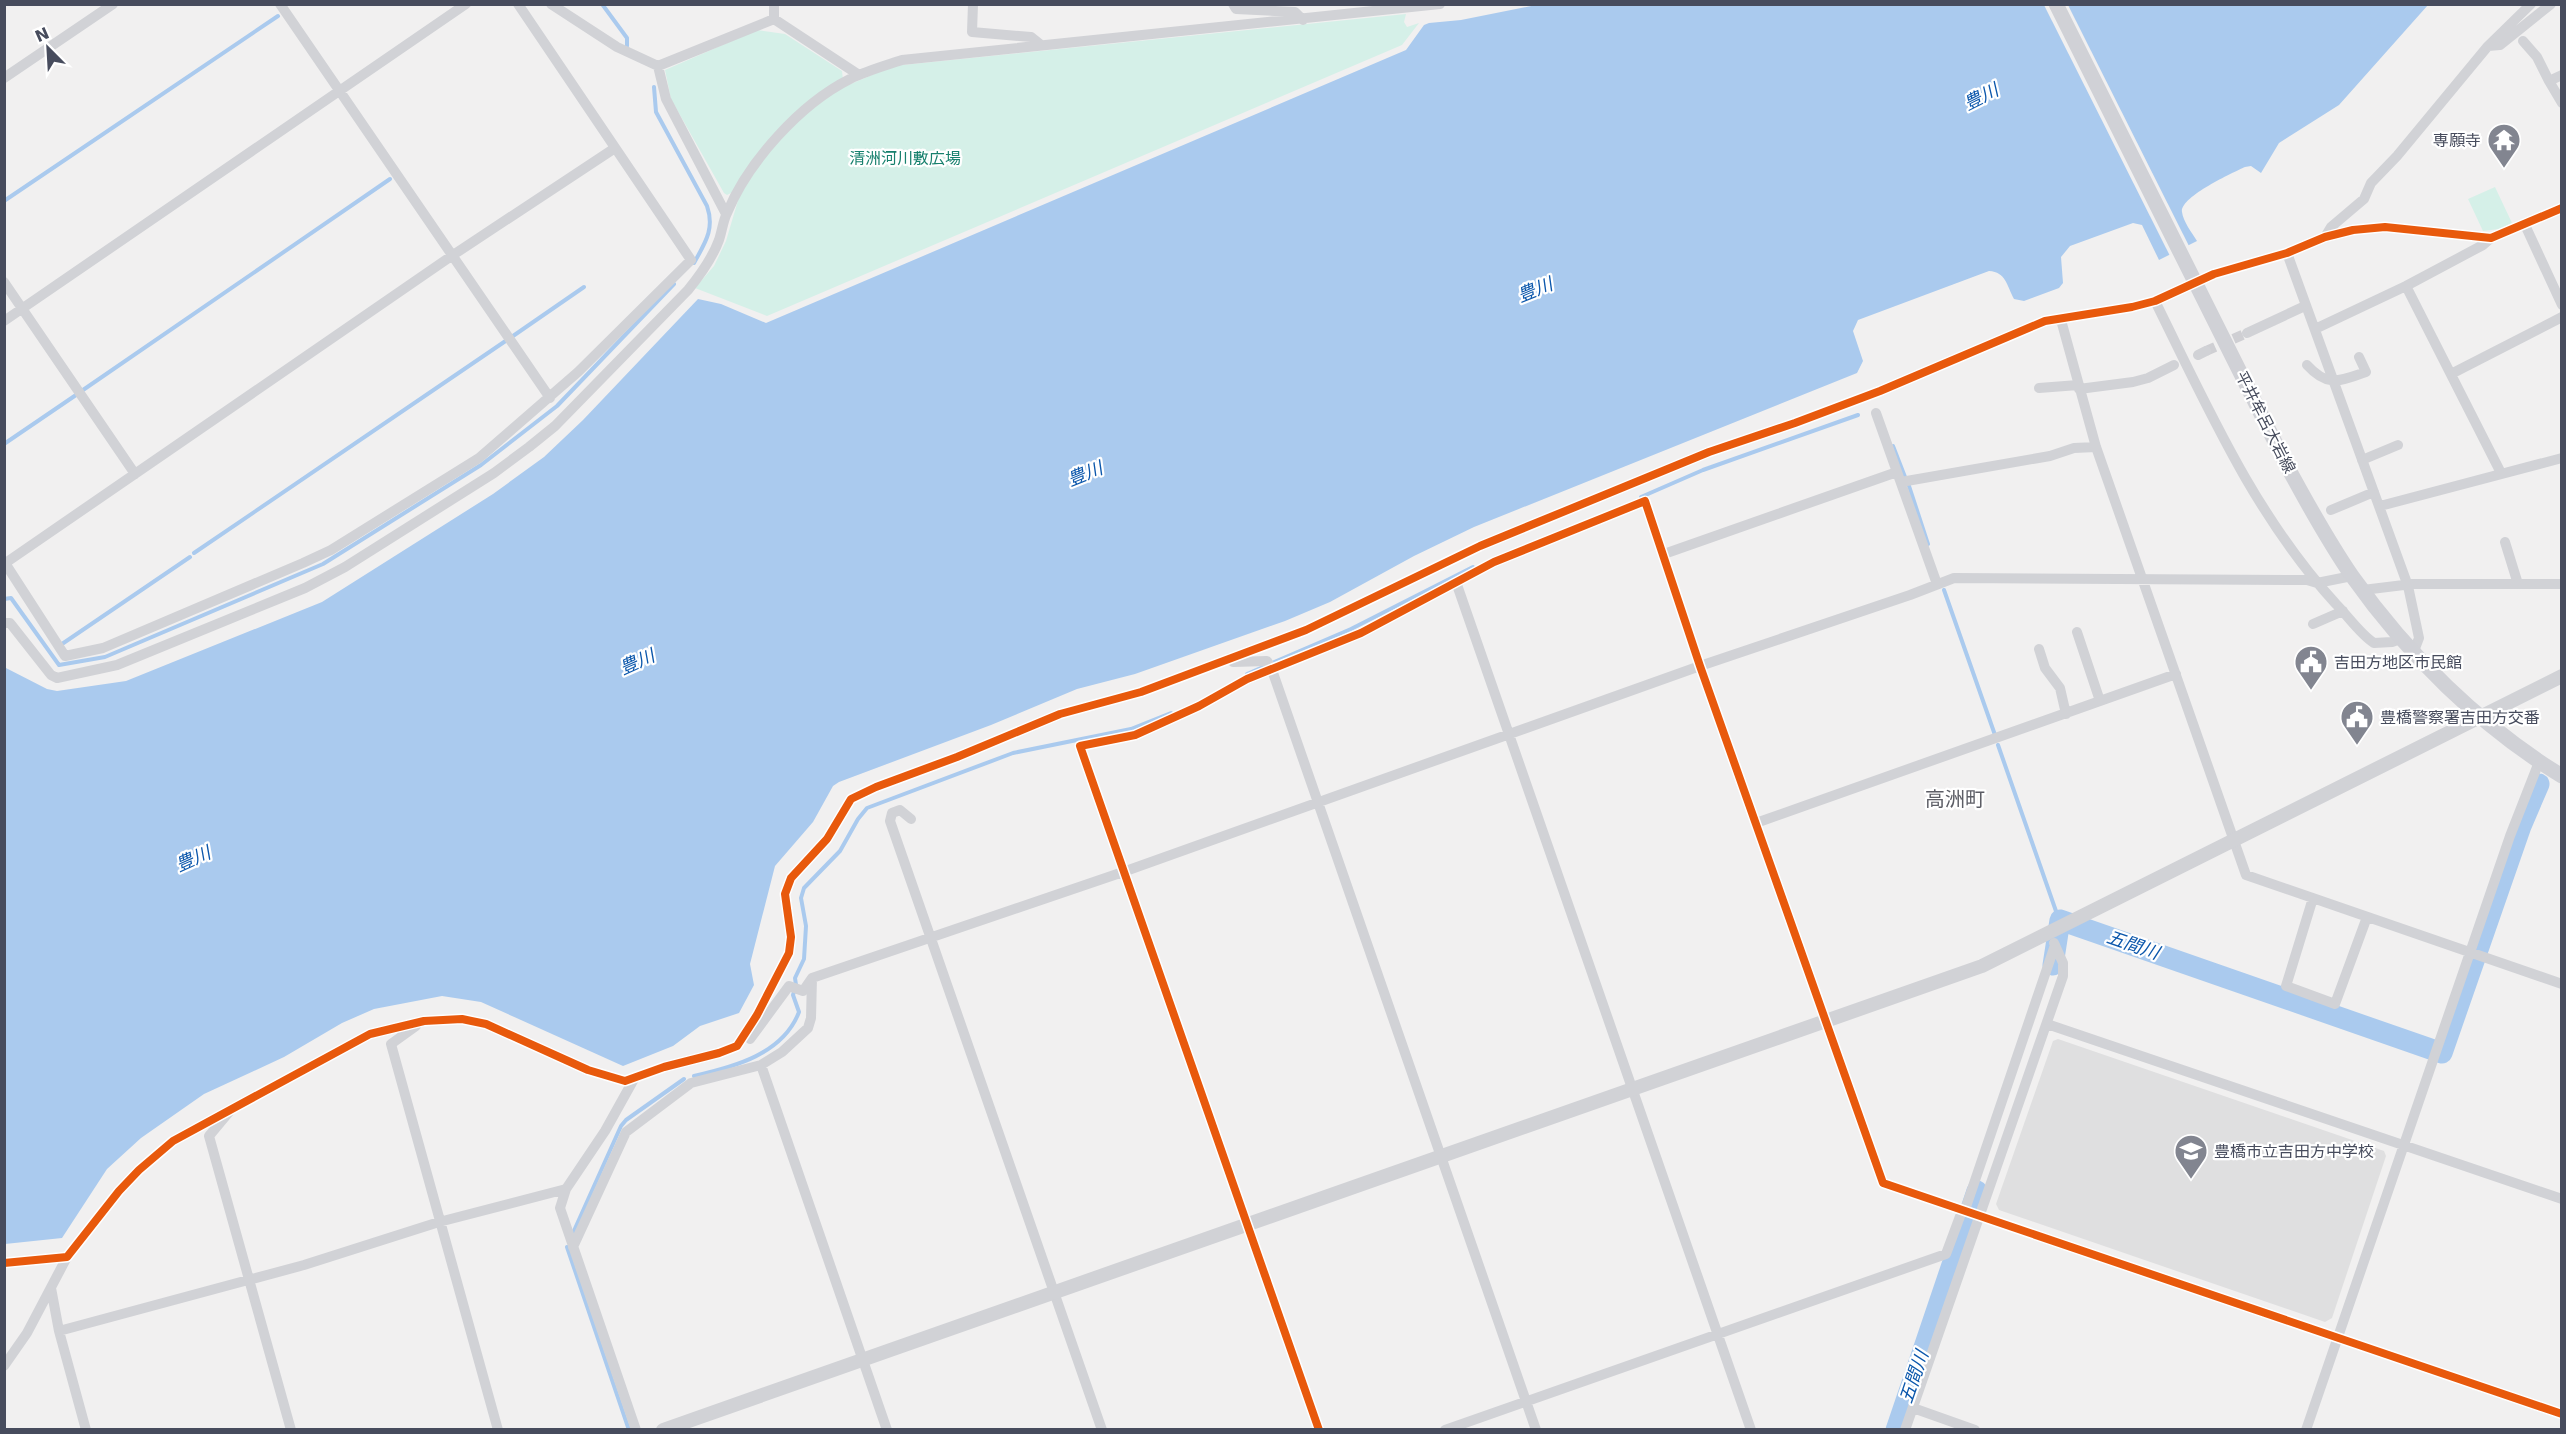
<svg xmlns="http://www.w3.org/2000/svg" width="2566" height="1434" viewBox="0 0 2566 1434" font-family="'DejaVu Sans','Noto Sans JP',sans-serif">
  <rect width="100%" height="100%" fill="#f1f0f0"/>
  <path fill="#dfdfe0" d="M2058,1039l326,112 2,5 -54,162 -7,4 -326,-112 -3,-6 57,-163z"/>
  <path fill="#d5f0e8" d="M1406,14l-2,8 3,5 12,-4 -17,22 -635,271 -72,-28 19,-22 12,-25 13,-44 26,-41 39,-41 35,-26 54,-23z
    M757,30l28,4 57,37 1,9 -24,15 -86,97 -6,3 -3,-2 -53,-94 -6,-29z
    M2495,187l17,36 -13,6 -16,2 -15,-32z"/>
  <path fill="#aacaee" d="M1541,4l887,1 -89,100 -60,38 -18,30 -10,-7 -6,1c-13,6 -65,30 -63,45 1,9 10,21 15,29l-38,19 -17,-35 -9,-2 -63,23 -9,11 2,26 -4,5 -35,13 -10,-2c-7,-13 -8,-27 -25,-28l-131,49 -5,11 10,30 -6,12 -383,154 -60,29 -84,46 -45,19 -150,53 -58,15 -86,36 -152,57 -6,4 -20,36 -38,44 -25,98 4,21 -15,28 -39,13 -27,20 -50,20 -142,-64 -39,-6 -68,13 -32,14 -58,34 -80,37 -63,44 -34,31 -45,69 -57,6 -1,-577 43,22 10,2 69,-10 196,-79 171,-108 51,-37 39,-37 115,-121 23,5 45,19 640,-273 18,-25 5,-2 32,-3z"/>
  <path fill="#f1f0f0" d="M2044,5h24l122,243 -19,10z"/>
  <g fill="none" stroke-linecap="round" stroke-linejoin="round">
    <path stroke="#aacaee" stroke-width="4" d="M602,4l25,34v8
      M654,87l2,25 51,94c8,23 -2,37 -13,57
      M4,201l274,-185
      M513,336l71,-49
      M83,390l307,-211
      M4,444l72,-49
      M1893,446l12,31
      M1909,486l19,58
      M1641,497l62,-27 155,-55
      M194,553l313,-213
      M1944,590l51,145
      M4,599l7,-1 48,67 46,-8 218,-93 158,-99 76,-59 117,-122
      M62,644l128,-87
      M1247,674l104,-45 122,-62
      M1998,745l59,169
      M694,1076c40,-9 89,-22 105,-64l-6,-17 3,-10 -1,-7 9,-19 2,-33 -5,-28 3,-10 36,-37 18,-32 9,-11 146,-55 118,-24 40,-16
      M573,1233l48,-107 5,-6 58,-41
      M567,1247l62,183"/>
    <path stroke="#aacaee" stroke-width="21" d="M2053,965l7,-45 382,133 79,-227 18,-42
      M1896,1430l81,-239"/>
    <path stroke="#cfcfd3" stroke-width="10" stroke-dasharray="10 5" stroke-linecap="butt" d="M2206,351l41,-18"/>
    <path stroke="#d1d2d6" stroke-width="10" d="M280,4l270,394
      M551,4l66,43 41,19 116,-47
      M774,4v15l85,56
      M973,4l-1,28 59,5 10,8
      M1233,4l3,5 59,3 8,8
      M2523,41l14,16 12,24
      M2488,46l12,-1 51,-41
      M658,66l8,33 60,115
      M2562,75l-13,6 13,22
      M4,78l109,-74
      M2525,225l37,80
      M2325,237l6,-10 33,-28 7,-16 26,-27 91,-110 43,-42
      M2287,253l121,333 11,52 -5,13
      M4,282l131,192
      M2406,286l95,187
      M2155,301c52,105 100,215 181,303 12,12 24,30 38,39l18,-1 11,-4
      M2061,320l35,127 150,428 316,109
      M4,321l462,-317
      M2315,329l91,-43 77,-41 8,-7
      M2247,333l58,-27
      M2198,355l8,-4
      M2307,365c21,23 32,16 59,7l-7,-15
      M2451,374l111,-57
      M2039,388l39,-3
      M2079,389l54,-7 15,-4 26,-13
      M1876,413l61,171
      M2362,460l36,-15
      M1901,482l149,-26 24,-8 22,-1
      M2380,506l182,-48
      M2331,510l43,-18
      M2505,542l13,42
      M1664,554l233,-82
      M5,563l60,93 38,-8 200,-85 28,-13 148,-92 99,-86 113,-112 -173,-256
      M4,564l449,-309 162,-107
      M1456,582l295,848
      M2363,590l49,-6h150
      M4,623h6l41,52 6,3 60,-13 188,-77 40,-21 149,-94 35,-26 26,-21 133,-136c13,-16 24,-31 31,-50 3,-9 4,-19 8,-27 21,-51 73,-109 123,-134 16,-8 34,-13 52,-19l538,-56
      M2313,624l30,-13
      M2077,632l23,69
      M2039,649l6,19 15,20 6,26
      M1230,658l3,4 34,-1 5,9 264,760
      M911,819l-11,-9 -8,3 -2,8 212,609
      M1756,823l420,-149
      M2313,898l-27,88 49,18 32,-87
      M2047,1024l515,175
      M416,1026l-25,18 107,386
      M750,1039l39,-53 14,5 9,-13 311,-106 577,-206 210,-71 44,-17 353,2 10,3 35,-7
      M761,1065l126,365
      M634,1079l-29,52 -39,58 -6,19 76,222
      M229,1112l-20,24 82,294
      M573,1247l53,-115 65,-49 70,-18 21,-13 26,-24 3,-10 1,-40
      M4,1263l63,-6 52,-66 20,-21 34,-29 197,-107 54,-13 38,-2 24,5 102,46 37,11 39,-14 55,-14 18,-7 20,-31 32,-62 2,-16 -6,-43 6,-16 36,-39 24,-40 25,-12 81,-30 103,-43 81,-22 165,-62 174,-84 229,-94 86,-29 85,-32 165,-70 87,-14 23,-6 59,-27 73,-21 38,-16 28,-7 32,-3 106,11 71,-30
      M51,1288l8,43 27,99
      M59,1331l245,-66 135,-43 127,-33
      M4,1366l23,-33 40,-76
      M1913,1408l62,22
      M1319,1430l-239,-684 55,-11 64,-29 48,-27 114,-46 133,-71 151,-61 55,165 183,517 679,231
      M1445,1430l501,-176 16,-43 4,-4 89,-262
      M1905,1430l158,-454v-13l-9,-20
      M2306,1430l204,-594 29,-74"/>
    <path stroke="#d1d2d6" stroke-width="14" d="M663,1430l1319,-464 580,-290"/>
    <path stroke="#d0d1d6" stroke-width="15" d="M2056,4l231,462c20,37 41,75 65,110 55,78 128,150 210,200"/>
    <g stroke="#fff" stroke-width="11">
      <path id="cycleway" d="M4,1263l63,-6 52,-66 20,-21 34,-29 197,-107 54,-13 38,-2 24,5 102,46 37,11 39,-14 55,-14 18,-7 20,-31 32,-62 2,-16 -6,-43 6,-16 36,-39 24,-40 25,-12 81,-30 103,-43 81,-22 165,-62 174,-84 229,-94 86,-29 85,-32 165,-70 87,-14 23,-6 59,-27 73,-21 38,-16 28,-7 32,-3 106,11 71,-30
        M1319,1430l-239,-684 55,-11 64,-29 48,-27 114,-46 133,-71 151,-61 55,165 183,517 679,231"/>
    </g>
    <use href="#cycleway" stroke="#e8590c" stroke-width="8"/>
  </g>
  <defs>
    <g id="temple-pin" transform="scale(1.725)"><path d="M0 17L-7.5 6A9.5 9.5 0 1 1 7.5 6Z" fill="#828590" stroke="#fff"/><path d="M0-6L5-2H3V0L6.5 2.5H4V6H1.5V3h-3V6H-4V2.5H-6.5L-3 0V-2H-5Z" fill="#fff"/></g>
    <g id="civic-pin" transform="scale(1.725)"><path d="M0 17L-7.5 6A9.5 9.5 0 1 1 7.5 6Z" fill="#828590" stroke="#fff"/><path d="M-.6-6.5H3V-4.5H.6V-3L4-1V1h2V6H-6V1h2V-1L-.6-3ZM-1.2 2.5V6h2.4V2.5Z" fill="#fff"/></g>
    <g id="school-pin" transform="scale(1.725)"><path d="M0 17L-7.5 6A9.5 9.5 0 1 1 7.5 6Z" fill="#828590" stroke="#fff"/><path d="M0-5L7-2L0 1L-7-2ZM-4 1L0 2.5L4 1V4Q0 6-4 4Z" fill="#fff"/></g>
  </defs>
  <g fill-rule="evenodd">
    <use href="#temple-pin" x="2504" y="140"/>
    <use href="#civic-pin" x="2311" y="662"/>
    <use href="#civic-pin" x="2357" y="717"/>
    <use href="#school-pin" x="2191" y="1151"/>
  </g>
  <g text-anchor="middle" stroke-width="4.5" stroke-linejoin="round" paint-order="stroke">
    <g font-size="16" fill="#474c5d" stroke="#fff" text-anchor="start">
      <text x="2481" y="146" text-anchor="end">専願寺</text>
      <text x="2334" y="668">吉田方地区市民館</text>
      <text x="2380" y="723">豊橋警察署吉田方交番</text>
      <text x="2214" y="1157">豊橋市立吉田方中学校</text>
    </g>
    <g font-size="16" fill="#17806d" stroke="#fff">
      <text x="905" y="164">清洲河川敷広場</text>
    </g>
    <g font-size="16" fill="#474c5d" stroke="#fff">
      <text transform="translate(2266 422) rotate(63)" y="6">平井牟呂大岩線</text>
    </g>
    <g font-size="18" font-style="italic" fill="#0b57ac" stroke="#fff">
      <text transform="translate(1981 97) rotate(-27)" y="6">豊川</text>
      <text transform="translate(1535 290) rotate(-22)" y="6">豊川</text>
      <text transform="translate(1085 474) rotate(-22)" y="6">豊川</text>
      <text transform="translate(637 662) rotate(-24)" y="6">豊川</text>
      <text transform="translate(193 859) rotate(-24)" y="6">豊川</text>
      <text transform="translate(2133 945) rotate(19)" y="6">五間川</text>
      <text transform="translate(1914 1377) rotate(-71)" y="6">五間川</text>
    </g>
    <g font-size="20" fill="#5c5d65" stroke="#fff">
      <text x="1955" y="806">高洲町</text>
    </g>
  </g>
  <rect width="2566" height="1434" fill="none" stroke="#474c5d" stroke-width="12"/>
  <g transform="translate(48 48) rotate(336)" stroke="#ffffff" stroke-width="4.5" paint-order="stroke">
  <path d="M0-4.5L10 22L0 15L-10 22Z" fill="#474c5d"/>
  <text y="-9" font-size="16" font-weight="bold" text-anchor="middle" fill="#474c5d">N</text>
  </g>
</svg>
